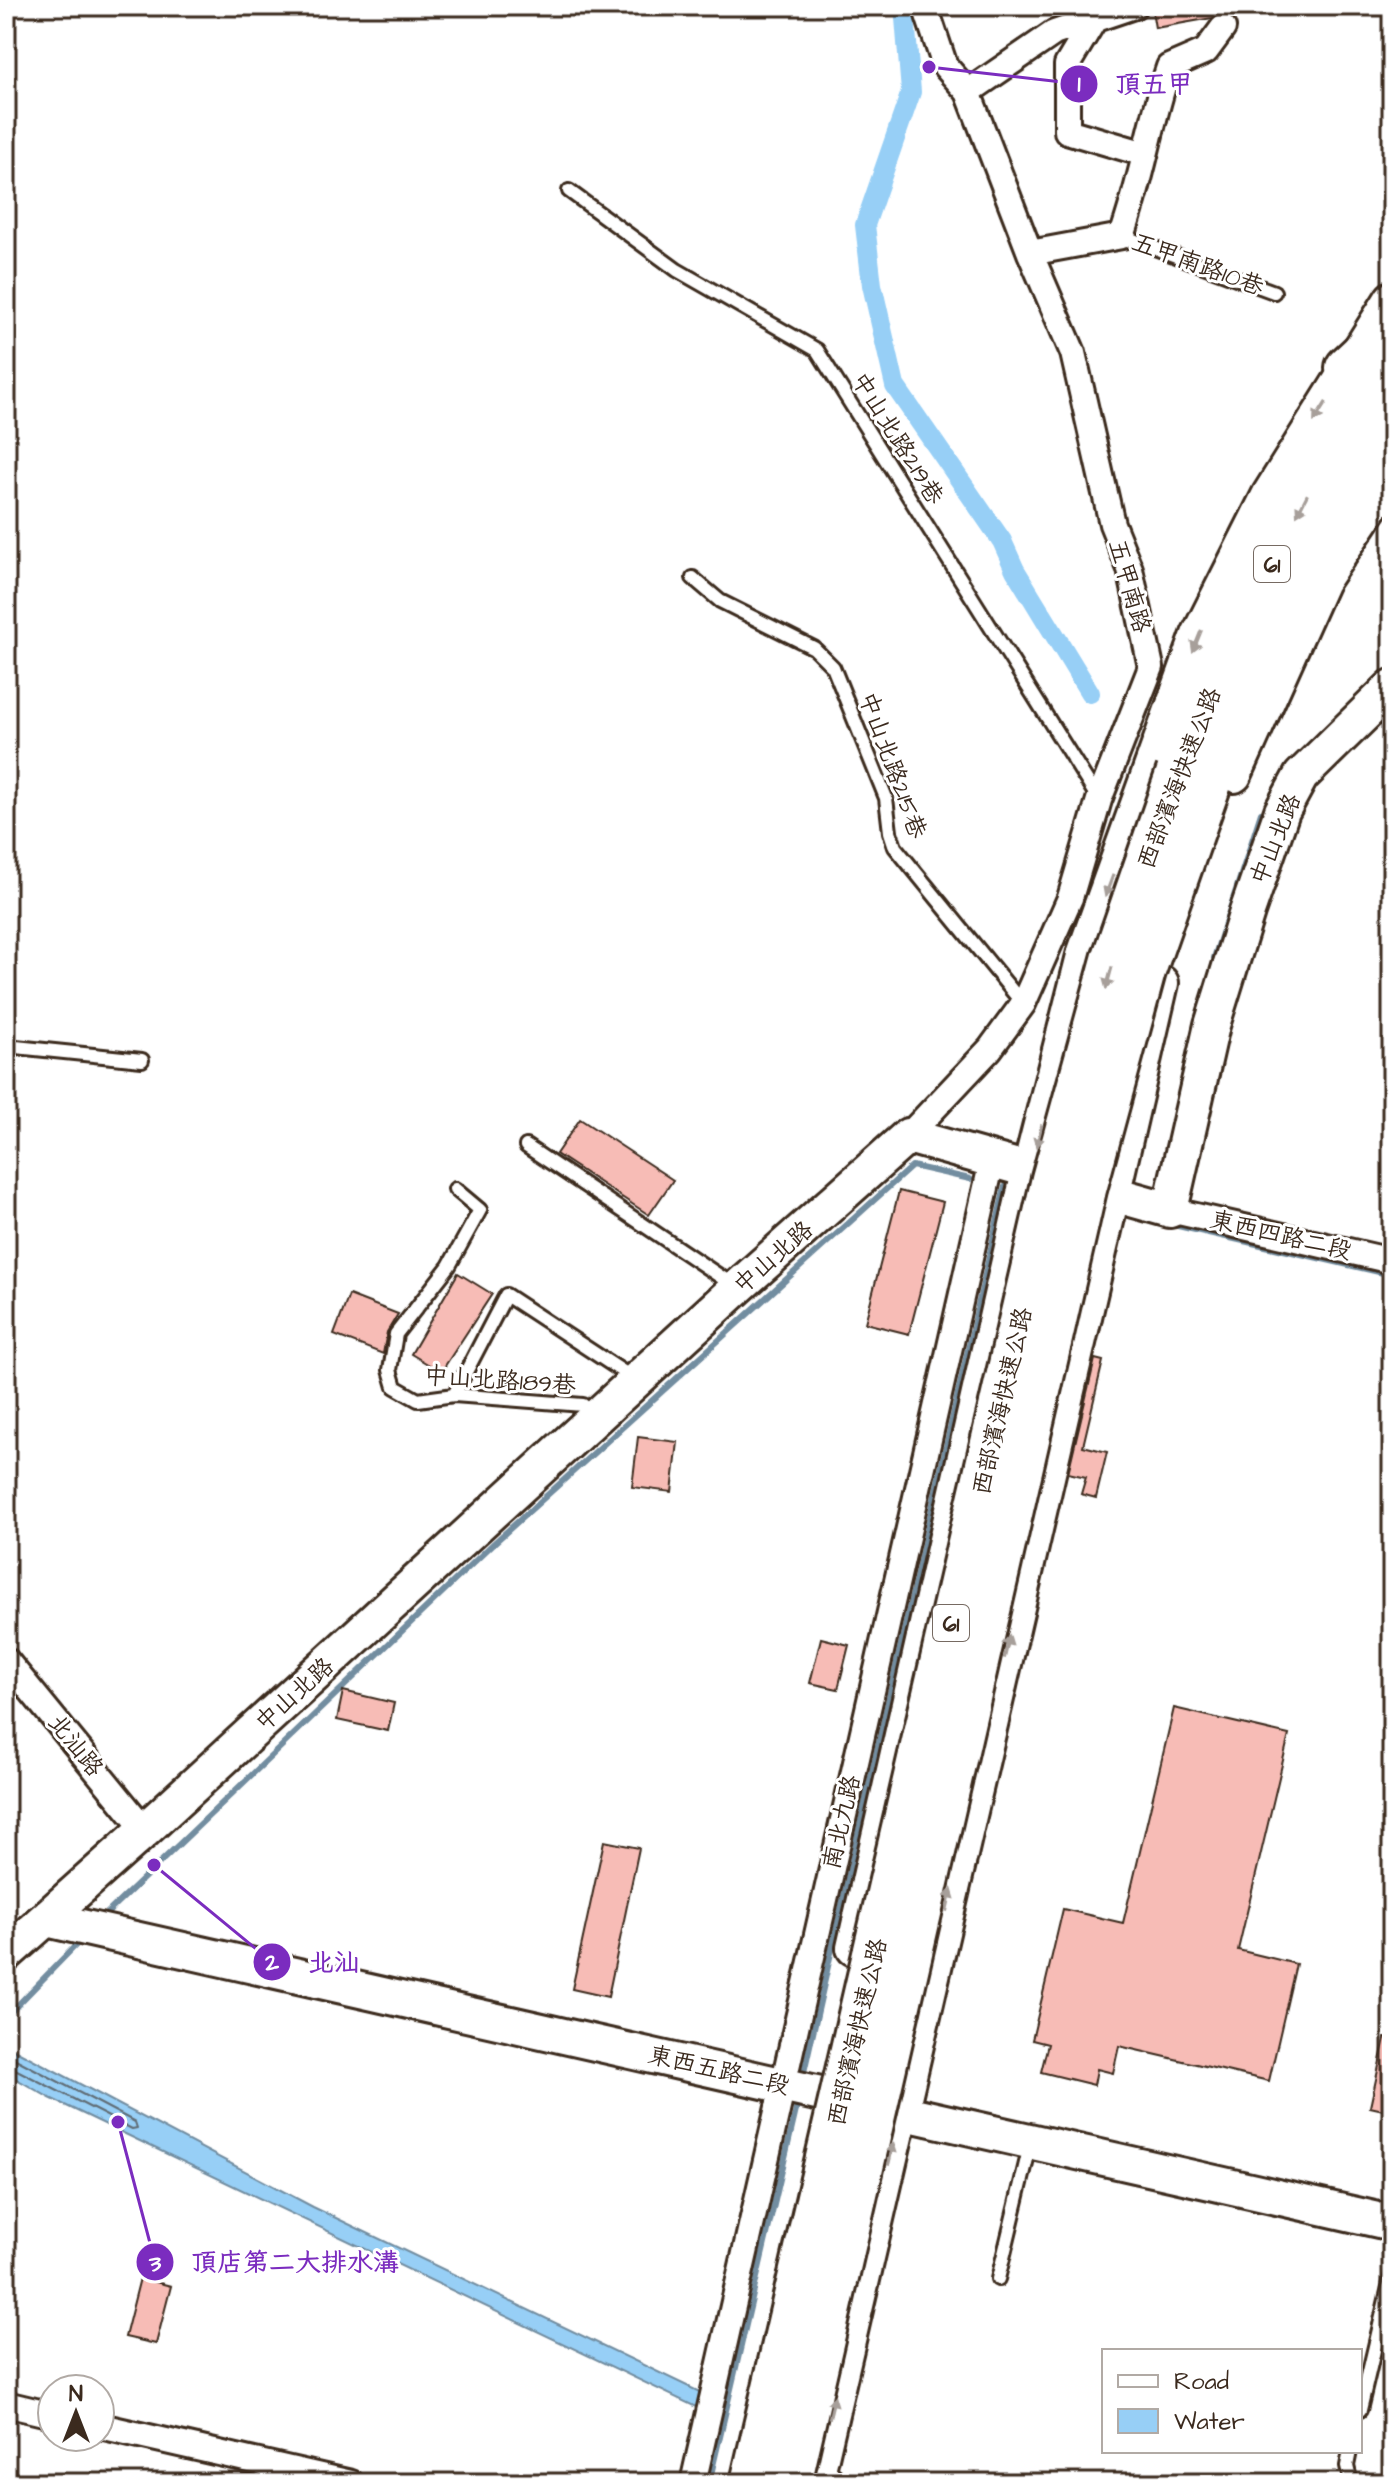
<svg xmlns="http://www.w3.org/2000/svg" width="1398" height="2489" viewBox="0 0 1398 2489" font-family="'Architects Daughter','LXGW WenKai TC',sans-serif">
  <rect width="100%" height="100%" fill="#fff"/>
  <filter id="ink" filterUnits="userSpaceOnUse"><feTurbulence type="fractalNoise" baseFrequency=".0125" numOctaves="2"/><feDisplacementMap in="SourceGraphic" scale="16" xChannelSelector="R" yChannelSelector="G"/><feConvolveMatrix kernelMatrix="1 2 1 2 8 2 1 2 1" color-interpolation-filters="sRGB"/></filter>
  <g filter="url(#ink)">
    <path fill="#97cff6" stroke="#728da0" stroke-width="2" d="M6,2045l307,162 393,188 -6,14 -650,-311 -44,-25z"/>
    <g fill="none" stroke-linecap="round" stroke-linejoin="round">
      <path stroke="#606c74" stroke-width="2" d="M6,2054l129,68 2,6 -5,1 -119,-61 -7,-1"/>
      <path stroke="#728da0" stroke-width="6" d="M1214,958l47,-145
        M1169,1224l223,51
        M102,1918l392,-375 418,-377 58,13
        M6,2017l72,-74
        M804,2072l201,-885
        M709,2483l88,-377"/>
      <path stroke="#97cff6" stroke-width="20" d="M904,6l7,86 -46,133 7,60 23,101 107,155 13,29 75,123"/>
    </g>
    <path fill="#f7bcb6" stroke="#3b2a1e" stroke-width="2" d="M1178,6h56v9l-16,-1 -6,4 -57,10 -3,-18z
      M580,1119l93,61 -24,35 -93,-61z
      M899,1191l44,11 -34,132 -44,-11z
      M458,1273l34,21 -51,78 -30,-18z
      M349,1295l49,19 -11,18 -4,22 -49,-19z
      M1095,1359l8,2 -20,85 24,6 -11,46 -15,-4 5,-17 -18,-4z
      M638,1437l40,5 -6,50 -40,-5z
      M821,1638l28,7 -11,44 -28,-6z
      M343,1691l51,12 -6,28 -51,-11z
      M1174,1708l115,27 -51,215 58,14 -27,117 -150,-35 -6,27 -16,-4 -3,16 -53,-13 7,-28 -16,-4 31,-131 60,14z
      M604,1841l35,7 -31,149 -36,-8z
      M1385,2038l7,1v73l-22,-5z
      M140,2278l31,8 -15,58 -31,-7z"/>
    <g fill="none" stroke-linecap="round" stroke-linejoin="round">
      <g stroke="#3b2a1e" stroke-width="18">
        <path id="lane" d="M569,191l108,79 140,80 282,450
          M1122,236l152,56
          M693,578l27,23 94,47 19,19 53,131 4,34 5,15 128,157
          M6,1046l136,14
          M526,1146l210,141
          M455,1189l25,21 -31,56 -53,68 -6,36 5,17 23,13 36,-5 129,10 11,11
          M454,1395l52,-100 128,84
          M998,2279l33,-137
          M1360,2410l32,-136
          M1350,2451l-3,15 4,17
          M822,2466l24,17"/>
      </g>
      <g stroke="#3b2a1e" stroke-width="30">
        <path id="street" d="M1094,20l-27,45v66l78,23
          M968,92l86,-59 80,-27
          M1030,253l92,-17c20,-55 28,-113 47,-169l37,-16 17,-23
          M908,1136l82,-87 33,-45 47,-106 29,-98 52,-133 -21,-98 -18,-45 -39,-171 -43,-100 -62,-161 -23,-26 -20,-60
          M1170,1210l222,51
          M6,1660l139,170
          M6,2404l46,11
          M100,2426l251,57
          M693,2483l299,-1322"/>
      </g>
      <g stroke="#3b2a1e" stroke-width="40">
        <path id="secondary" d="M1234,775l87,-194 71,-106
          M46,1919l1346,304
          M854,1948l175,-776 56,-220 114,-317 71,-141 122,-195
          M6,1954l139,-124 592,-542 171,-152 262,74 42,-185 35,-113 35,-101 19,-35 91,-89
          M815,2483l346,-1500"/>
      </g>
      <g stroke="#3b2a1e" stroke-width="50">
        <path id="highway" d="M1348,368l44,-41
          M1179,772l47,-119 92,-180 74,-102
          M1209,783l45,-114 92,-179 46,-61"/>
      </g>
      <use href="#lane" stroke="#fff" stroke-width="12"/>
      <use href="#street" stroke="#fff" stroke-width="24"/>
      <use href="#secondary" stroke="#fff" stroke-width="34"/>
      <use href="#highway" stroke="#fff" stroke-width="44"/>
      <g stroke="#3b2a1e" stroke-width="50" stroke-linecap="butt">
        <path id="highway-bridge" d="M753,2483l301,-1304 60,-219 65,-188
          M789,2483l295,-1294 59,-218 66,-188"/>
      </g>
      <use href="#highway-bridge" stroke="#fff" stroke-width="44"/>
    </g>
    <defs><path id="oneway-solid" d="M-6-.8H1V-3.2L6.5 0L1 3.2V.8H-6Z" transform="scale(2)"/></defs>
    <g fill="#a79f9a">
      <use href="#oneway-solid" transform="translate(1320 412) rotate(122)"/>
      <use href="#oneway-solid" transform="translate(1302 505) rotate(117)"/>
      <use href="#oneway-solid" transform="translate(1197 641) rotate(112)"/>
      <use href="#oneway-solid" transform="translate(1109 886) rotate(110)"/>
      <use href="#oneway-solid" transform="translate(1109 978) rotate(105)"/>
      <use href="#oneway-solid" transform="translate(1039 1136) rotate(104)"/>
      <use href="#oneway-solid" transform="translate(1007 1647) rotate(-77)"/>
      <use href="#oneway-solid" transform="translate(949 1900) rotate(-77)"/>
      <use href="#oneway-solid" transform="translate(891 2154) rotate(-77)"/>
      <use href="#oneway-solid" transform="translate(832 2407) rotate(-77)"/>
    </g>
  </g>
  <g text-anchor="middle" stroke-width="6" stroke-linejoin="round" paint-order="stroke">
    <g fill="#fff" stroke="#766a62" stroke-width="2">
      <rect x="1254" y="546" width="36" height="36" rx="6"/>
      <rect x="933" y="1605" width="36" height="36" rx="6"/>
    </g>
    <g font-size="22" font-weight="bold" fill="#3b2a1e">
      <text x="1272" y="572">61</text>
      <text x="951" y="1631">61</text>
    </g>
    <g font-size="24" fill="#3b2a1e" stroke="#fff">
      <text transform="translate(1198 264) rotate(20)" y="8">五甲南路10巷</text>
      <text transform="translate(898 438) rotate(58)" y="8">中山北路219巷</text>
      <text transform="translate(1130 586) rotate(74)" y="8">五甲南路</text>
      <text transform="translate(893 765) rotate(70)" y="8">中山北路215巷</text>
      <text transform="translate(1179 778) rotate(-69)" y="8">西部濱海快速公路</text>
      <text transform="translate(1275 839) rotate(-68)" y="8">中山北路</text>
      <text transform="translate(1281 1235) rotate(13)" y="8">東西四路二段</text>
      <text transform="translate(773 1257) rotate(-41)" y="8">中山北路</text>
      <text transform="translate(500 1380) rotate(4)" y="8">中山北路189巷</text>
      <text transform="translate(1002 1401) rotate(-77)" y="8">西部濱海快速公路</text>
      <text transform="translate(294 1694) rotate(-42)" y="8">中山北路</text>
      <text transform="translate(76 1745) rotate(51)" y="8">北汕路</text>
      <text transform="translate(841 1822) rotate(-77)" y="8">南北九路</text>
      <text transform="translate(857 2032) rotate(-77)" y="8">西部濱海快速公路</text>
      <text transform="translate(719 2070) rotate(13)" y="8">東西五路二段</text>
    </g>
  </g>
  <path fill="none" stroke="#7b2cbf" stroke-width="3" d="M929 67L1079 84M154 1865L272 1962M118 2122L155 2262"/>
  <g fill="#7b2cbf" stroke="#fff" stroke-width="3">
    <circle cx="929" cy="67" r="8"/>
    <circle cx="154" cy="1865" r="8"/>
    <circle cx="118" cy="2122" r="8"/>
    <circle cx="1079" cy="84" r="20"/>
    <circle cx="272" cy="1962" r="20"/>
    <circle cx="155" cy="2262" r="20"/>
  </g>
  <g font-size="24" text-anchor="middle" font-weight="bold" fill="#fff">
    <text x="1079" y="92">1</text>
    <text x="272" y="1970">2</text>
    <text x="155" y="2271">3</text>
  </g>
  <g font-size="26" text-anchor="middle" font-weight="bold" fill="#7b2cbf" stroke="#fff" stroke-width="6" stroke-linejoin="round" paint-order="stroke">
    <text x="1154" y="93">頂五甲</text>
    <text x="334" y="1971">北汕</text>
    <text x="295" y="2271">頂店第二大排水溝</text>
  </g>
  <rect width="1398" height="2489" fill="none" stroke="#fff" stroke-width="32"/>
  <rect x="16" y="16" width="1366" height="2457" fill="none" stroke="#3b2a1e" stroke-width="3" filter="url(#ink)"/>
  <rect x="1102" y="2349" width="260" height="104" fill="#ffffff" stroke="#b1aaa5" stroke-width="2"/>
  <rect x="1118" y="2375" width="40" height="12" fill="#ffffff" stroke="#b1aaa5" stroke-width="2"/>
  <text x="1174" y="2389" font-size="24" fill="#3b2a1e">Road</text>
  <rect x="1118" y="2409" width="40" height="24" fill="#97cff6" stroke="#b1aaa5" stroke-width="2"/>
  <text x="1174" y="2429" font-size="24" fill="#3b2a1e">Water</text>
  <g transform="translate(76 2413)"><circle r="38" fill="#ffffff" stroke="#b1aaa5" stroke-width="2"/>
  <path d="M0-6L14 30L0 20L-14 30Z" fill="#3b2a1e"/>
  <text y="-12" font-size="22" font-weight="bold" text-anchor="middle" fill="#3b2a1e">N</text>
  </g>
</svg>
